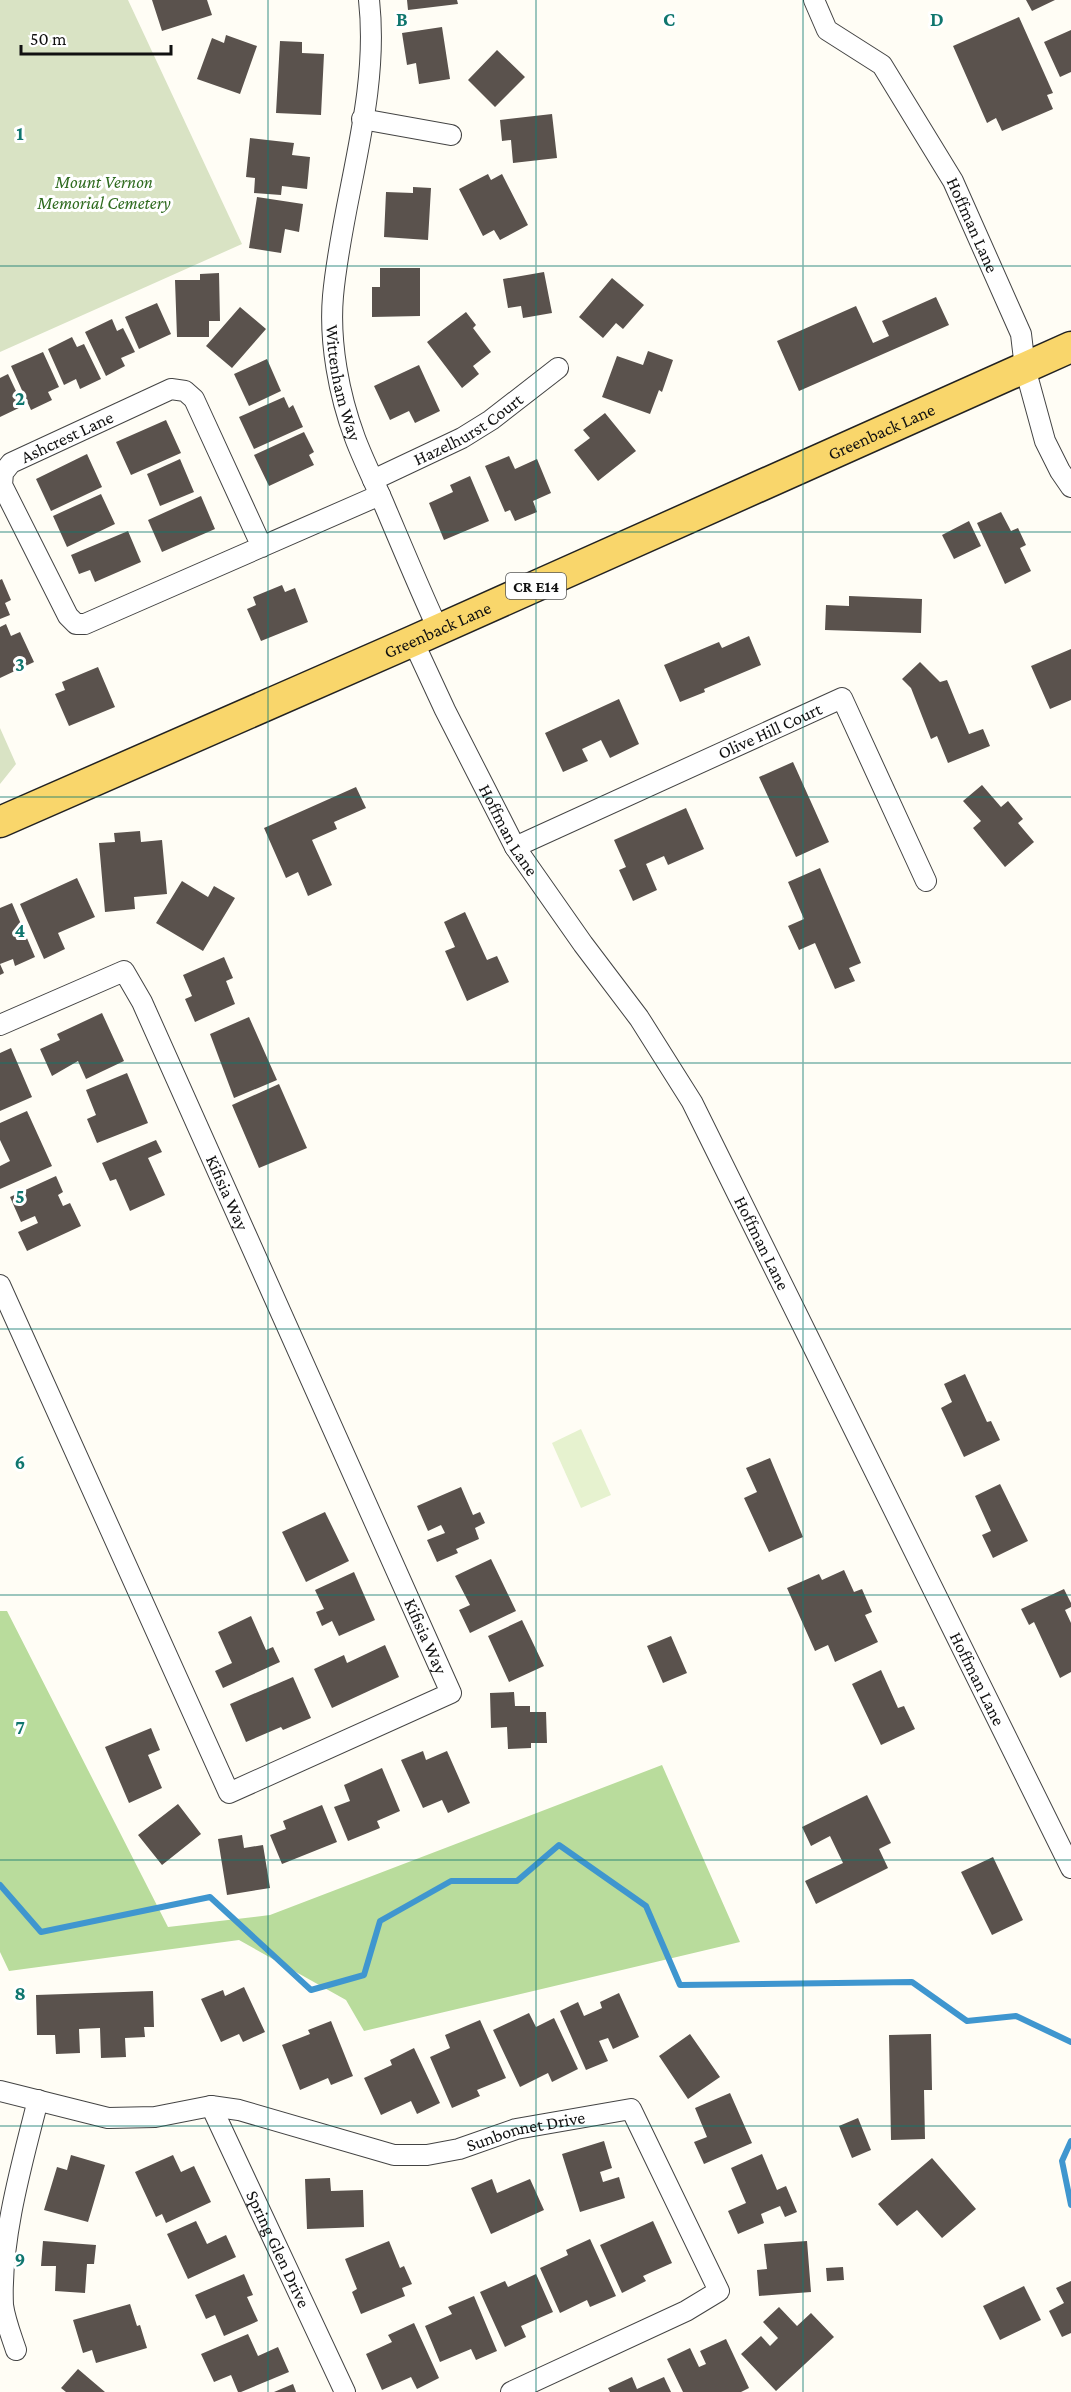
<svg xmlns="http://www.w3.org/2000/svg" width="1071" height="2392" viewBox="0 0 1071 2392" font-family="'Crimson Pro',serif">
  <rect width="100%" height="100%" fill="#fffdf5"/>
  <path fill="#b9dc9c" d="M0,1611h7l161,316 102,-12 392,-150 78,177 -376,89 -18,-31 -107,-60 -230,31 -9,-19z"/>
  <path fill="#d9e3c4" d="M0,0h128l114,244 -242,108z
    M0,728l16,36 -16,20z"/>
  <path fill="#e6f2cf" d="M581,1429l30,66 -30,13 -29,-65z"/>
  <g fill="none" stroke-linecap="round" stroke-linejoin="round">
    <path stroke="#3f96cf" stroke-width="6" d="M0,1885l41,47 169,-35 101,93 53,-15 16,-54 71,-40h66l42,-36 87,61 34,79 232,-3 55,39 49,-5 55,26
      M1071,2141l-9,20 9,44"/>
  </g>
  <path fill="#5a524d" d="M152,0h55l5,15 -50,16z
    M407,0h50l1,4 -50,6z
    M1026,0h29l-23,11z
    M1019,17l34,76 -6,2 6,14 -51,22 -6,-13 -9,5 -34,-77z
    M442,27l8,52 -31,5 -3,-21 -9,2 -5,-32z
    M1071,30v42l-11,5 -16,-35z
    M226,35l31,11 -17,48 -43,-15 15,-41 12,5z
    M280,41l22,1v11l22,1 -3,61 -45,-2z
    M497,50l28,27 -30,30 -27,-27z
    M552,114l5,44 -44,5 -2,-23 -9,1 -2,-21z
    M250,138l44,5 -2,12 18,2 -3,32 -25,-3 -1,9 -27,-2 1,-15 -9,-1z
    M488,174l3,6 11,-6 26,51 -28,15 -6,-10 -11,6 -24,-47z
    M413,187l18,1 -3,52 -44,-3 2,-45 27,1z
    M257,197l46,7 -4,28 -14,-3 -4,24 -32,-5z
    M380,268h40v48l-48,1v-30h8z
    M544,272l8,41 -29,5 -2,-12 -13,2 -5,-29z
    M219,273l1,48h-11v16h-32l-2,-57h25v-6z
    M612,278l32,27 -21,24 -7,-6 -13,15 -24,-21z
    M936,297l13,28 -150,66 -22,-50 79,-35 17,37 16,-7 -7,-15z
    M157,303l14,31 -32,15 -14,-32z
    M240,307l26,22 -34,39 -26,-22z
    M466,312l10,13 -3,3 18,24 -18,14 6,8 -17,14 -35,-46z
    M112,319l5,12 6,-3 12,24 -14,6 4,8 -19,10 -21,-44z
    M72,337l5,10 7,-3 17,35 -21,10 -4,-10 -12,6 -16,-36z
    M648,351l25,9 -11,32 -3,-2 -9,24 -48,-17 15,-41 26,9z
    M43,352l16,35 -11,5 4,8 -21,10 -20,-44z
    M267,359l14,32 -32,15 -15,-32z
    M419,365l21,46 -25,12 -6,-12 -19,9 -16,-34z
    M8,374l15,32 -23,11v-39z
    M284,397l5,11 4,-3 10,22 -49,22 -15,-32z
    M605,413l31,38 -38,30 -24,-31 16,-12 -7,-8z
    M166,420l15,33 -50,22 -15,-33z
    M304,432l10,20 -5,3 5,10 -45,21 -15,-31z
    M87,454l15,33 -51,24 -15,-32z
    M509,456l6,13 22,-10 14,34 -18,8 4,11 -22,9 -5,-11 -5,2 -20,-46z
    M180,459l14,33 -34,14 -13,-32z
    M470,476l19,45 -45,19 -15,-37 24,-11 -3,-7z
    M101,494l14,30 -48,23 -14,-31z
    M201,496l14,33 -53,23 -14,-32z
    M1001,512l10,19 7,-3 8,17 -6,3 11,23 -26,13 -28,-61z
    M969,521l12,25 -27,13 -12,-24z
    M128,531l13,31 -46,20 -5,-12 -11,4 -8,-19z
    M2,579l9,21 -6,3 5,12 -10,4v-39z
    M282,585l3,7 10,-4 13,34 -47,19 -14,-32 9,-4 -3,-8z
    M849,596l73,3 -1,34 -96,-3 1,-25 23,1z
    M6,624l5,12 9,-4 14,30 -34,16v-51z
    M749,636l12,29 -57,24 1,3 -25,10 -16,-37 55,-23 3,6z
    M1071,649v51l-21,9 -19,-43z
    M920,662l20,20 7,-2 22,54 14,-5 7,17 -42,17 -11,-27 -6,3 -20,-51 -9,-9z
    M98,667l17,40 -46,19 -14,-32 10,-4 -3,-8z
    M619,699l20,45 -29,14 -9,-18 -19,9 6,12 -25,11 -18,-39z
    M793,762l36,80 -33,15 -37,-80z
    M982,785l19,22 7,-6 15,18 -5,4 16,19 -29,25 -32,-39 8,-7 -18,-20z
    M356,787l10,21 -32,14 3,7 -25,11 20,45 -24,11 -10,-24 -12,6 -22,-50z
    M686,808l18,41 -36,16 -4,-9 -18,8 11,26 -24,11 -14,-31 7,-3 -12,-27z
    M140,831l1,11 21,-2 5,54 -33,3 1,12 -30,3 -6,-69 16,-1 -1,-9z
    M820,868l41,95 -12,5 6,13 -20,8 -20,-46 -16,7 -11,-24 16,-7 -16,-37z
    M77,878l18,39 -37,16 7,16 -21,10 -24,-55z
    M182,881l26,16 6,-11 21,12 -32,53 -47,-28z
    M12,903l23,54 -20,9 -2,-7 -13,5 4,9 -4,2v-67z
    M465,912l22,48 10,-4 12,26 -42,19 -22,-50 10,-4 -11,-25z
    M224,957l9,21 -7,3 9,23 -40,18 -10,-23 7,-3 -9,-21z
    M102,1013l22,48 -38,18 -8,-18 -26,15 -12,-27 20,-9 -3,-6z
    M249,1017l28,63 -43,18 -24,-64z
    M11,1048l21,49 -32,14v-58z
    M127,1073l21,50 -51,20 -10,-24 9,-4 -10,-25z
    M279,1084l28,64 -48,20 -27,-63z
    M27,1111l25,55 -52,23v-23l10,-5 -10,-21v-17z
    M156,1140l6,12 -14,6 17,37 -35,16 -14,-32 -6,2 -8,-18z
    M56,1176l7,16 -5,3 5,11 7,-3 11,23 -54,25 -9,-19 20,-9 -3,-7 -14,6 -11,-25z
    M965,1374l22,48 4,-1 9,19 -36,17 -23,-49 11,-6 -8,-18z
    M770,1458l33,79 -34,15 -25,-54 13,-6 -11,-24z
    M1000,1484l28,57 -35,17 -11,-23 9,-4 -16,-35z
    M461,1487l12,28 7,-3 5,11 -10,5 4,11 -23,10 2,4 -21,9 -10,-22 18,-7 -4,-8 -13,6 -11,-25z
    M325,1512l24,49 -43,21 -24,-50z
    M491,1559l25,52 -46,22 -11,-23 11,-5 -15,-29z
    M844,1570l10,22 8,-3 10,23 -7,3 13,27 -43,20 -7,-17 -13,6 -28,-63 32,-14 3,6z
    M354,1572l21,48 -36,16 -7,-15 -10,5 -6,-14 8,-3 -9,-19z
    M1064,1589l7,14v4l-6,3 6,13v49l-11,6 -26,-56 -5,3 -8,-16z
    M251,1616l15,34 7,-3 7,15 -57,26 -8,-17 17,-8 -14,-31z
    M522,1620l22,46 -35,16 -21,-46z
    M671,1636l16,37 -24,10 -16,-37z
    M385,1645l14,32 -67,31 -18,-39 30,-14 3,8z
    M881,1670l17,38 6,-2 11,23 -34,16 -29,-61z
    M293,1677l18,41 -28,12 -2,-3 -35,15 -16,-38z
    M514,1692l1,14h15v6h16l1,31h-16v5l-23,1 -1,-22 -16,1 -1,-35z
    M151,1728l9,22 -12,5 14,33 -33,15 -24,-56z
    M423,1751l3,9 21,-9 23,52 -22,10 -6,-13 -19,8 -22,-48z
    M382,1768l18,43 -23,10 3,7 -32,13 -14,-34 16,-6 -6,-16z
    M867,1795l24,48 -12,6 9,19 -72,36 -11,-23 38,-18 -13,-27 -19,10 -9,-19z
    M178,1804l23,30 -39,31 -24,-30z
    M322,1805l15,37 -55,22 -12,-29 16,-6 -3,-8z
    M242,1835l2,13 19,-3 7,43 -43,7 -9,-56z
    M993,1857l30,63 -31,15 -31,-63z
    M244,1987l21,45 -22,10 -4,-8 -18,8 -20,-43 22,-9 2,6z
    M153,1991l1,36h-10l1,10 -20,1 1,19 -25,1 -1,-30 -21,1 1,24 -24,1 -1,-19h-18l-1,-40z
    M619,1993l20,44 -26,12 -5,-11 -9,3 9,20 -22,9 -26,-59 18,-9 6,14 18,-8 -2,-6z
    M529,2013l7,14 18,-9 24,51 -26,13 -4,-9 -28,14 -27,-57z
    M480,2020l26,58 -29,12 3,6 -28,12 -22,-51 20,-9 -5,-13z
    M331,2021l22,55 -22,9 -3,-7 -28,12 -18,-45 28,-11 -2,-4z
    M690,2034l30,43 -32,22 -29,-43z
    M931,2034l1,56h-8l1,49 -34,1 -2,-105z
    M414,2048l26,55 -23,11 -6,-13 -30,14 -17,-37 28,-13 -2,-5z
    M730,2093l22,50 -48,21 -10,-22 13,-5 -12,-29z
    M858,2118l13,32 -19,8 -13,-32z
    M604,2141l8,27 -12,4 3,10 16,-5 6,21 -45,14 -18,-58z
    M762,2154l15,36 9,-4 11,26 -12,5 -5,-11 -19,8 3,9 -26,11 -10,-23 18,-8 -15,-35z
    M71,2155l34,10 -17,57 -44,-12 13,-43 10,3z
    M173,2155l8,17 13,-6 17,36 -45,21 -4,-9 -6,3 -21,-45z
    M932,2158l44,51 -34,29 -25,-28 -20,16 -19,-22z
    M330,2178l1,13 32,-1 1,37 -57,2 -2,-50z
    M492,2179l5,14 33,-14 14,31 -53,24 -20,-46z
    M196,2221l11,23 19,-9 10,22 -48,22 -21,-45z
    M653,2221l19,42 -29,13 3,5 -24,12 -22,-48z
    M590,2239l26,57 -26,11 -3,-7 -27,13 -20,-45 28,-13 -2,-5z
    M43,2241l53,4 -2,19h-7l-2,29 -30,-2 1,-25h-15z
    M389,2241l11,27 4,-2 8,18 -10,4 3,8 -44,18 -9,-22 5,-3 -12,-30z
    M807,2241l4,51 -52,4 -2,-26 10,-1 -3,-25z
    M843,2267l1,13 -17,1 -1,-13z
    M244,2274l9,21 -6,2 11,24 -34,15 -9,-21 -9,4 -11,-24z
    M536,2274l17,38 -32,14 5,11 -21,10 -25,-55 25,-11 3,6z
    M1071,2281v52l-9,4 -13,-26 15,-8 -8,-15z
    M1024,2286l17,34 -41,20 -17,-34z
    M474,2296l23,55 -21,9 -5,-11 -31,13 -15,-36 27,-12 -4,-7z
    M130,2304l7,22 3,-1 7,23 -51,15 -4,-13 -9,3 -10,-33z
    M779,2307l18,19 14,-13 23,24 -58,54 -35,-37 20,-18 9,10 8,-8 -15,-16z
    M414,2323l25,55 -22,11 -6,-12 -29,13 -16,-36 26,-12 -4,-7z
    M248,2334l10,22 20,-9 11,25 -48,20h-3l-7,-17 -17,7 -13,-28z
    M726,2339l23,49 -8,4h-58l-16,-33 23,-11 9,19 7,-3 -6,-13z
    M78,2369l27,23h-39l-5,-4z
    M632,2377l5,12 27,-12 7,15h-61l-2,-4z
    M293,2384l3,8h-22z"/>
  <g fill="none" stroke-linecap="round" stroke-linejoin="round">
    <g stroke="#444" stroke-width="22">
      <g id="minor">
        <path id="s1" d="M369,0c11,99 -27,197 -36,296 -4,46 6,99 22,142 9,24 21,47 31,71 17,40 34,81 52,120"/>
        <path id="s2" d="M814,0l13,30 55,35 71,116 68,153 4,34 20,73 15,30 11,16"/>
        <path d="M362,119l89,16"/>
        <path id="s3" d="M373,480l89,-42 29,-18 67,-52"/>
        <path d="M262,547l-68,-148 -9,-8 -14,-2 -160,74 -8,10 -1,12 66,131 8,8h9l295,-129"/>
        <path id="s4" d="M413,641l32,69 70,137 68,97 56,74 53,84 379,766"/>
        <path id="s5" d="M515,847l327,-149 84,183"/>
        <path id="s6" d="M0,1025l124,-54 18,31 309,691 -222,100 -229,-508"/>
        <path id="s7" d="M0,2091l108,27 47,-1 56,-11 28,4 155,45h33l32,-6 57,-20 115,-20 88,182 -33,20 -175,81"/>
        <path id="s8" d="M211,2106l134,286"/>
        <path d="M16,2350c-5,-15 -11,-30 -13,-45 -3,-65 19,-142 35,-205"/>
      </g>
    </g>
    <g stroke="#222" stroke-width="33">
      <g id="primary">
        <path id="s9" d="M0,822l413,-181 658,-294"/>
      </g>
    </g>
    <use href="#minor" stroke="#fff" stroke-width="20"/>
    <use href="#primary" stroke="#f9d66b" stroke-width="30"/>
  </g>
  <path fill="none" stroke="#0f766e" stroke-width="1.5" stroke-opacity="0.55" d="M268,0v2392M536,0v2392M803,0v2392M0,266h1071M0,532h1071M0,797h1071M0,1063h1071M0,1329h1071M0,1595h1071M0,1860h1071M0,2126h1071"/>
  <g text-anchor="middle" stroke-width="6" stroke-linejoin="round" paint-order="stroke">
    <rect fill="#fff" stroke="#585858" stroke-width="1.5" x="506" y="573" width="60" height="26" rx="4.5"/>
    <g font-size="16" font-weight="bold" fill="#111">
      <text x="536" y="592">CR E14</text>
    </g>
    <g font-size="18" font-style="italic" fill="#2f6b1f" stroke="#fff">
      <text x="104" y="188">Mount Vernon<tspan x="104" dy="21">Memorial Cemetery</tspan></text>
    </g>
    <g font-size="18" fill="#111" stroke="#fff">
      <text dy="6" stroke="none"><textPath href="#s2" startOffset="282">Hoffman Lane</textPath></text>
      <text dy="6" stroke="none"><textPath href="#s1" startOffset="387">Wittenham Way</textPath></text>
      <text dy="6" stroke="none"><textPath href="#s3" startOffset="108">Hazelhurst Court</textPath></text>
      <text dy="6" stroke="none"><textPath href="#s9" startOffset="964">Greenback Lane</textPath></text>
      <text transform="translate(67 437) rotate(-25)" y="6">Ashcrest Lane</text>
      <text dy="6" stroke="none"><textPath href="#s9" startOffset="478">Greenback Lane</textPath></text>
      <text dy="6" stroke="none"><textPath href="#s5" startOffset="280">Olive Hill Court</textPath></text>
      <text dy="6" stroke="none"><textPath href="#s4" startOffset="212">Hoffman Lane</textPath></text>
      <text dy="6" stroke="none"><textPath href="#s6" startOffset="380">Kifisia Way</textPath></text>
      <text dy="6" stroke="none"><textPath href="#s4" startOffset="698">Hoffman Lane</textPath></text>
      <text dy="6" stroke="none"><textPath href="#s6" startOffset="866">Kifisia Way</textPath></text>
      <text dy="6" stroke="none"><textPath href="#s4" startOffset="1184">Hoffman Lane</textPath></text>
      <text dy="6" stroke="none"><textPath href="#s7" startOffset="540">Sunbonnet Drive</textPath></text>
      <text dy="6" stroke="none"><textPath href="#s8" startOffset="158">Spring Glen Drive</textPath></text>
    </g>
  </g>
  <g font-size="20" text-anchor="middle" font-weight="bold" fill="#0f766e" stroke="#fff" stroke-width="6" stroke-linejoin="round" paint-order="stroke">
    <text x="402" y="26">B</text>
    <text x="669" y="26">C</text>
    <text x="937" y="26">D</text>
    <text x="20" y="140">1</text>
    <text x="20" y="405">2</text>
    <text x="20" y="671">3</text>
    <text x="20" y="937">4</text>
    <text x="20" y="1203">5</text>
    <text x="20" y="1469">6</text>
    <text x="20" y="1734">7</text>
    <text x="20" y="2000">8</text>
    <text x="20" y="2266">9</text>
  </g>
  <path d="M21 45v9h150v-9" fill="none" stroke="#111111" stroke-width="3"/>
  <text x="30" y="45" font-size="18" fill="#111111" stroke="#ffffff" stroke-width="4.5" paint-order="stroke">50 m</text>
</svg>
